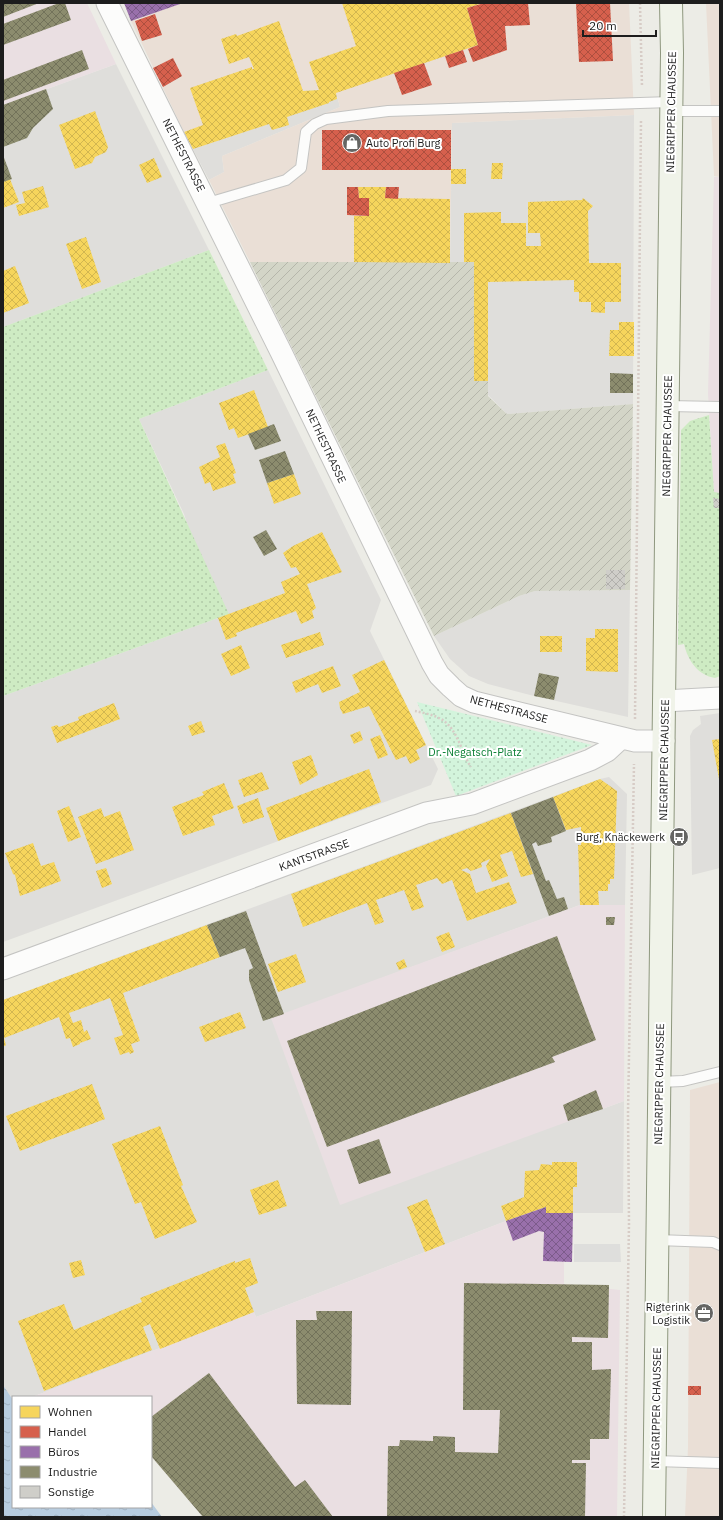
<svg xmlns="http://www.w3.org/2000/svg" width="723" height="1520" viewBox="0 0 723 1520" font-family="'IBM Plex Sans',sans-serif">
  <defs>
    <pattern id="construction-furrows" width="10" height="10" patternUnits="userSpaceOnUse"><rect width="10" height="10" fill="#d3d5c7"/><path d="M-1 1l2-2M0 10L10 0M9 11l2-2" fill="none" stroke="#b5b6aa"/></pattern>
    <pattern id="grass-dots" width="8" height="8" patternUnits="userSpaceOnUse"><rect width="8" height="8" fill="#ceebc3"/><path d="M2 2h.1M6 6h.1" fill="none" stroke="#b0c9a7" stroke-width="1.8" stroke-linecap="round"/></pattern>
    <pattern id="park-dots" width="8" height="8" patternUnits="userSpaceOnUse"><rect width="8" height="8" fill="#d3f4dc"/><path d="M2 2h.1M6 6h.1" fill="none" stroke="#b5d1bc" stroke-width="1.8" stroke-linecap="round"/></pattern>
    <pattern id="water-ripples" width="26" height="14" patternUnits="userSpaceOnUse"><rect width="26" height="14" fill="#b8cde0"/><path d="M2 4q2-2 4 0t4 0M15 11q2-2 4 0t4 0" fill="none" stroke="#9eb0c0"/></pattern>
    <pattern id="homes-cross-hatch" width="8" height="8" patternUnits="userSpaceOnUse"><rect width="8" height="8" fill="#f6d55c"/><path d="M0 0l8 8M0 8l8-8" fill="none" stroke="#d2b650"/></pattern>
    <pattern id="shops-cross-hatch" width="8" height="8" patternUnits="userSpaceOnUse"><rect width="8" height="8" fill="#d6604d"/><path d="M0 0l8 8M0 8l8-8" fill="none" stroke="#ad4f3f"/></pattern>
    <pattern id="offices-cross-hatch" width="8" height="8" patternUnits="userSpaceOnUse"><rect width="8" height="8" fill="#9970ab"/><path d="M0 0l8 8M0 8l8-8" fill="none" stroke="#7c5b8b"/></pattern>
    <pattern id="industry-cross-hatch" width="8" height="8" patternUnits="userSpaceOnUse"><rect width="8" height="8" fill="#8c8c6e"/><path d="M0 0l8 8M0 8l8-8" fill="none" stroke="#72725a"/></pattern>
    <pattern id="building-cross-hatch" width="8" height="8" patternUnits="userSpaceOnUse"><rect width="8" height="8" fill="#cfcec9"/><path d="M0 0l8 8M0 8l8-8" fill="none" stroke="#b1b0ac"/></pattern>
  </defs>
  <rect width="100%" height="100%" fill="#ecece6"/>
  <path fill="#dfdedb" d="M116,64l93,186 -206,77v-222z
    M335,88l5,19 -118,49 2,16 -15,8 -25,-48 119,-41z
    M634,115l-1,289 -126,10 -33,-33v-118h-24l2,-140z
    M268,370l113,230 -11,31 68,138 -7,16 -428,157v-246l215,-78 -34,-104 -45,-95z
    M630,590l-2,127 -94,-21 -46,-12 -19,-8 -19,-17 -16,-23 85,-40 16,-5z
    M720,713v155l-28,7 -2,-139 3,-6 8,-6 -1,-8z
    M609,777l18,17 -2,111h-45l-309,114 304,100 49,-18 -1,112h-77l-40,8 -250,96 -2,-5 -222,85h-19v3l-10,-15v-385l597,-221z"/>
  <path fill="#eadfd6" d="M124,3h505l5,112 -182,8 -2,140 -200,-1 -41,-82 15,-8 -2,-16 118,-49 -5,-19 -32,3 -119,41 -53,-111z
    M706,3h14v174l-6,-1z
    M720,1082v435h-35l3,-70 2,-357z"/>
  <path fill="#eadfe2" d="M3,3h84l29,61 -113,41z
    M714,177h6v316h-6l-6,-100z
    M580,905h45l-1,196 -284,104 -69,-187z
    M546,1213h27l-1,49h-8v22l56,6 -3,227h-414l-52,-61v-59h-119l222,-85 2,5 250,-96z"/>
  <path fill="url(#construction-furrows)" d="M250,262h224v119h14v15l19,18 126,-10 -3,186 -95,1 -16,5 -85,40z"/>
  <path fill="url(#grass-dots)" d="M209,250l59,120 -129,49 90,195 -226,82v-369z
    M709,415l5,77 6,1v183l-5,2c-17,-3 -27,-17 -31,-34l-6,1 3,-215 9,-9z"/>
  <path fill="url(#park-dots)" d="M417,702l175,43 -136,51z"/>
  <path fill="#dededc" d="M574,1244h46l1,18h-47z"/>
  <path fill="url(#water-ripples)" d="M3,1385l10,15v107h138v-5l11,15h-159z"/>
  <path fill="url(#homes-cross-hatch)" d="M342,3h141l-16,5 11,37 -142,48 1,6 -8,3v1l-42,14 2,8 -17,5 -3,-6 -76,25 -9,-17 19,-7 -13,-37 62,-21v2h2l-5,-12 -20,7 -8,-25 15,-5 1,2 42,-15 24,70 16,-1 -10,-28 47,-16z
    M95,111l13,36 -2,5 -11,5 -3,6 -17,6 -16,-44z
    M154,158l8,19 -15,6 -8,-18z
    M492,163h11l-1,16h-11z
    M451,169h15v15h-15z
    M10,179l9,23 -16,6v-26z
    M43,186l6,21 -30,9 -3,-11 9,-2 -3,-11z
    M358,187h28l-1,11 65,1v64l-96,-1v-46h15v-18h-10z
    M583,198l10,8 -5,5 1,52h32v39h-16v11l-14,-1v-10h-12v-10h-5v-12l-86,2v99h-14v-119h-10v-49l37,-1v11h25v23h15l-1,-13h-12v-31l54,-2z
    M86,237l15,45 -19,7 -16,-45z
    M15,266l14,37 -26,10v-42z
    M619,322h15v34h-25l1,-26h9z
    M254,390l14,37 -30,11 -4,-10 -5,2 -10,-27z
    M225,443l11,30 -3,1 3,9 -23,8 -3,-9 -5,2 -6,-17 21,-10 -4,-11z
    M294,474l7,20 -27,10 -7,-21z
    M322,532l20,40 -35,12 9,24 -4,3 2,7 -13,6 -5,-13 -60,22 1,3 -11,4 -8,-22 67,-25 -4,-11 19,-8 -4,-7 -5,1 -8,-15 10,-7z
    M595,629h23v43l-32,-1v-33h9z
    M320,632l4,13 -38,13 -5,-13z
    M540,636h22v16h-22z
    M241,645l9,23 -19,8 -10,-22z
    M384,660l42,85 -10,5 4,9 -10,5 -4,-8 -10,4 -27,-54 -26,8 -3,-6 -1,-6 21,-10 -8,-17z
    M333,666l8,20 -19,7 -4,-9 -22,9 -4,-11z
    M114,703l6,16 -63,24 -6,-16 6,-2 2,2 20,-7 -1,-3z
    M201,721l4,11 -13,4 -4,-10z
    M360,731l3,9 -9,4 -4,-9z
    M380,735l8,20 -10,4 -8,-20z
    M720,739v40h-1l-7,-39z
    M311,755l7,20 -18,10 -8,-23z
    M369,769l12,33 -103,39 -12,-33z
    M262,772l7,17 -25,8 -6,-17z
    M600,779l17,12 -3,88h-4v5h-2v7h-10l1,14h-19l-2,-60h3v-18l-15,3 -13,-33z
    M224,783l10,25 -22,8 3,9 -32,11 -11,-29 32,-12 -2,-3z
    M258,798l6,19 -21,7 -6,-18z
    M69,806l12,31 -13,5 -11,-31z
    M101,808l3,9 16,-6 14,39 -38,14 -18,-47z
    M511,813l22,61 -12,3 -9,-26 -12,4 8,21 -16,6 -6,-16 4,-7 -9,4 1,4 -11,4 -4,-3 -6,2 9,4 6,19 33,-11 8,21 -50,18 -15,-41 -10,4 -5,-6 -21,7 8,22 -12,4 -8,-21 -28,10 8,22 -9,3 -8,-22 -64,24 -12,-33z
    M33,843l8,23 13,-4 7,19 -41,15 -5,-21 -2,-1 -8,-21z
    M106,868l6,16 -10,4 -6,-17z
    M207,925l13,32 -97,36 17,48 -9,3 3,8 -4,2 -1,-2 -9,3 -6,-17 9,-3 -13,-37 -41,15 4,10 8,-3 3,12 3,-2 4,9 -11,4v1l-7,3 -3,-9 -4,1 -7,-22 -55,21 2,7 -3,2v-47z
    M449,932l6,15 -13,5 -6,-15z
    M296,954l10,28 -28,10 -10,-28z
    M404,959l3,8 -8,3 -3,-7z
    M240,1012l6,16 -41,14 -6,-15z
    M92,1084l13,35 -85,32 -14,-35z
    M160,1126l23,59 -2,1 16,36 -42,17 -14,-37 -6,2 -23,-60z
    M552,1162h25v25h-4v26h-27v-6l-40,14 -5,-15 23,-9 1,-26 14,-1 2,-6 11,1z
    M278,1180l9,26 -28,9 -9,-25z
    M427,1199l18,45 -20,8 -18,-45z
    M250,1258l8,25 -13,5 9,24 -94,37 -10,-25 -7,3 9,23 -108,41 -26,-70 46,-17 10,26 68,-28 -2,-4 95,-37v2z
    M81,1260l4,15 -12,3 -4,-15z"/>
  <path fill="url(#shops-cross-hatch)" d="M484,3h44l2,22 -25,1 2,24 -34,12 -5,-13 10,-4 -11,-37z
    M576,3h34l3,58 -34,1z
    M155,14l7,21 -20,6 -7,-20z
    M463,50l4,12 -18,6 -4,-12z
    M173,58l9,18 -19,11 -10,-19z
    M424,63l8,22 -30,10 -8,-22z
    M322,130h129v40h-129z
    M347,187h11l1,11h10v18l-22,-1z
    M386,187h13l-1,12 -13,-1z
    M688,1386h13v9h-13z"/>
  <path fill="url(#offices-cross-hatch)" d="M124,3h59l-52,18z
    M546,1207v6h27l-1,49 -29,-1 1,-29 -5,-1 -26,10 -7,-20z"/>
  <path fill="url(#industry-cross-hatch)" d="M3,3h36l-36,14z
    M59,3h6l6,17 -68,25v-21z
    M82,50l7,19 -86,32v-21z
    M46,89l7,20 -20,19 -6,10 -24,9v-42z
    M3,155l9,24 -9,3z
    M610,373l23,1v19h-23z
    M274,424l7,17 -26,9 -7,-16z
    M285,451l9,23 -27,9 -8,-23z
    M266,530l11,19 -13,7 -11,-19z
    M539,673l20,4 -5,23 -20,-4z
    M553,797l13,34 -15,6 1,5 -14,4 -2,-4 -4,2 14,37 3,-1 8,19 7,-2 4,12 -19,7 -38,-103z
    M246,911l38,103 -21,7 -14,-41v-10l4,-2 -8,-20 -25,9 -13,-32z
    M606,917h9l-1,8h-8z
    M557,936l39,104 -44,17 3,5 -228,85 -40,-106z
    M596,1090l7,19 -35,12 -5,-16z
    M379,1139l12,34 -32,11 -12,-34z
    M464,1283l145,2 -1,53 -36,-1v5h20v28l19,-1 -2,70h-19v21h-18v3h14l-1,54h-198l1,-71h11l1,-6 33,1v-5l22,1v15l43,1 2,-43h-37z
    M316,1311h36l-1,94 -54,-1 -1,-84h21z
    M209,1373l86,114 10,-7 28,37h-130l-52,-61v-39z"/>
  <path fill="url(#building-cross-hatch)" d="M713,498l7,1v9h-6z
    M606,570h19v19h-19z"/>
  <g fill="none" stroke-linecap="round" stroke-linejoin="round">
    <g stroke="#c4c4c2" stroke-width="12">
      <path id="service" d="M671,111h49
        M208,203l78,-23 15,-12 5,-36 9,-8 11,-5 62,-8 283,-9
        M668,406l52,1
        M659,1082l24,-1 37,-9
        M657,1240l56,2 7,3
        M655,1461l65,2"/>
    </g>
    <g stroke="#c4c4c2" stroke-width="23">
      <path id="minor" d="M107,3l174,349 151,311 7,12 12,12 10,9 13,6 161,39h29
        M664,701l56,-3
        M3,969l423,-156 46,-9 118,-44 17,-9 14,-13"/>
    </g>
    <g stroke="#8e977e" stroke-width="24">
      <path id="secondary" d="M654,1517l18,-1464 -1,-50"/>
    </g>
    <path stroke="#d7ccc6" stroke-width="2.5" stroke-dasharray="2 2" stroke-linecap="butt" d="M640,3l2,84
      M415,711c9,2 21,4 29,10 14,10 18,33 27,46
      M635,719l6,-599
      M624,1517l5,-293 -1,-110 6,-350"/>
    <use href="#service" stroke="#fcfcfb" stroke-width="10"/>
    <use href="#minor" stroke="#fcfcfb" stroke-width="21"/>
    <use href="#secondary" stroke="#f0f3e9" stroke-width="22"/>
  </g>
  <defs>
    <g id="shop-disc" transform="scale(1)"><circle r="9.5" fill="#656563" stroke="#fff"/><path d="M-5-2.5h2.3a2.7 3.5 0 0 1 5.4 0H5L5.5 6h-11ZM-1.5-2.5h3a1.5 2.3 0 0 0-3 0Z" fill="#fff"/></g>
    <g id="bus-disc" transform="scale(1)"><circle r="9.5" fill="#656563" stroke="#fff"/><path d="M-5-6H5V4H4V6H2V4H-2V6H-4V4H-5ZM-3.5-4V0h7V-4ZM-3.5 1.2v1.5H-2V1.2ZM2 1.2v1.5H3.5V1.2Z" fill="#fff"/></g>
    <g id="office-disc" transform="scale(1)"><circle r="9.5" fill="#656563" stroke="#fff"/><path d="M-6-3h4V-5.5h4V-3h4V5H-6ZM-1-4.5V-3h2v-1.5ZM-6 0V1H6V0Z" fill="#fff"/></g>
  </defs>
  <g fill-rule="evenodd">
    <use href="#shop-disc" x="352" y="143"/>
    <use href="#bus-disc" x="679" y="837"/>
    <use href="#office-disc" x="704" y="1313"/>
  </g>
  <g text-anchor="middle" stroke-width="4" stroke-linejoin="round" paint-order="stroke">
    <g font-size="11" fill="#1d1d1d" stroke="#fff">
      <text transform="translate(671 112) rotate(-89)" y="4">NIEGRIPPER CHAUSSEE</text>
      <text transform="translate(184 155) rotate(63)" y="4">NETHESTRASSE</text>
      <text transform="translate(667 436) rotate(-89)" y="4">NIEGRIPPER CHAUSSEE</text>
      <text transform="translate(326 446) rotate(65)" y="4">NETHESTRASSE</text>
      <text transform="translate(509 709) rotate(15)" y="4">NETHESTRASSE</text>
      <text transform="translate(664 760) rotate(-89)" y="4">NIEGRIPPER CHAUSSEE</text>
      <text transform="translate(314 855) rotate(-20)" y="4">KANTSTRASSE</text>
      <text transform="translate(659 1084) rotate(-89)" y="4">NIEGRIPPER CHAUSSEE</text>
      <text transform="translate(656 1408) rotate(-89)" y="4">NIEGRIPPER CHAUSSEE</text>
    </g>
    <g font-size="11" fill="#1d1d1d" stroke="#fff" text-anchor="end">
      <text x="366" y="147" text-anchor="start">Auto Profi Burg</text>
      <text x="665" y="841">Burg, Knäckewerk</text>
      <text x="690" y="1311">Rigterink<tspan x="690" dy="13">Logistik</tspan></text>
    </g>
    <g font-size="11" fill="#087e32" stroke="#fff">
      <text x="475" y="756">Dr.-Negatsch-Platz</text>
    </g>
  </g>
  <rect width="723" height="1520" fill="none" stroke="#1d1d1d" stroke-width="8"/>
  <rect x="12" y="1396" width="140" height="112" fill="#ffffff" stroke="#a5a5a5"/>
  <rect x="20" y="1406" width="20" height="12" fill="#f6d55c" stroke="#a5a5a5"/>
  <text x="48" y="1416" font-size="12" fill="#1d1d1d">Wohnen</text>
  <rect x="20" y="1426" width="20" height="12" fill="#d6604d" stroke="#a5a5a5"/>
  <text x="48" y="1436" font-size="12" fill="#1d1d1d">Handel</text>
  <rect x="20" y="1446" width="20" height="12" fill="#9970ab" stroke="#a5a5a5"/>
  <text x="48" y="1456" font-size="12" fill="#1d1d1d">Büros</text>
  <rect x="20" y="1466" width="20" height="12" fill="#8c8c6e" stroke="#a5a5a5"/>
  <text x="48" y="1476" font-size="12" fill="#1d1d1d">Industrie</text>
  <rect x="20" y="1486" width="20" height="12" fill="#cfcec9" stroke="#a5a5a5"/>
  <text x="48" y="1496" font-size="12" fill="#1d1d1d">Sonstige</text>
  <path d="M583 30v6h73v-6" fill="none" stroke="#1d1d1d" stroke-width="2"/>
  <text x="589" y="30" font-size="12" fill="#1d1d1d" stroke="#ffffff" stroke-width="3" paint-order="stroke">20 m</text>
</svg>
